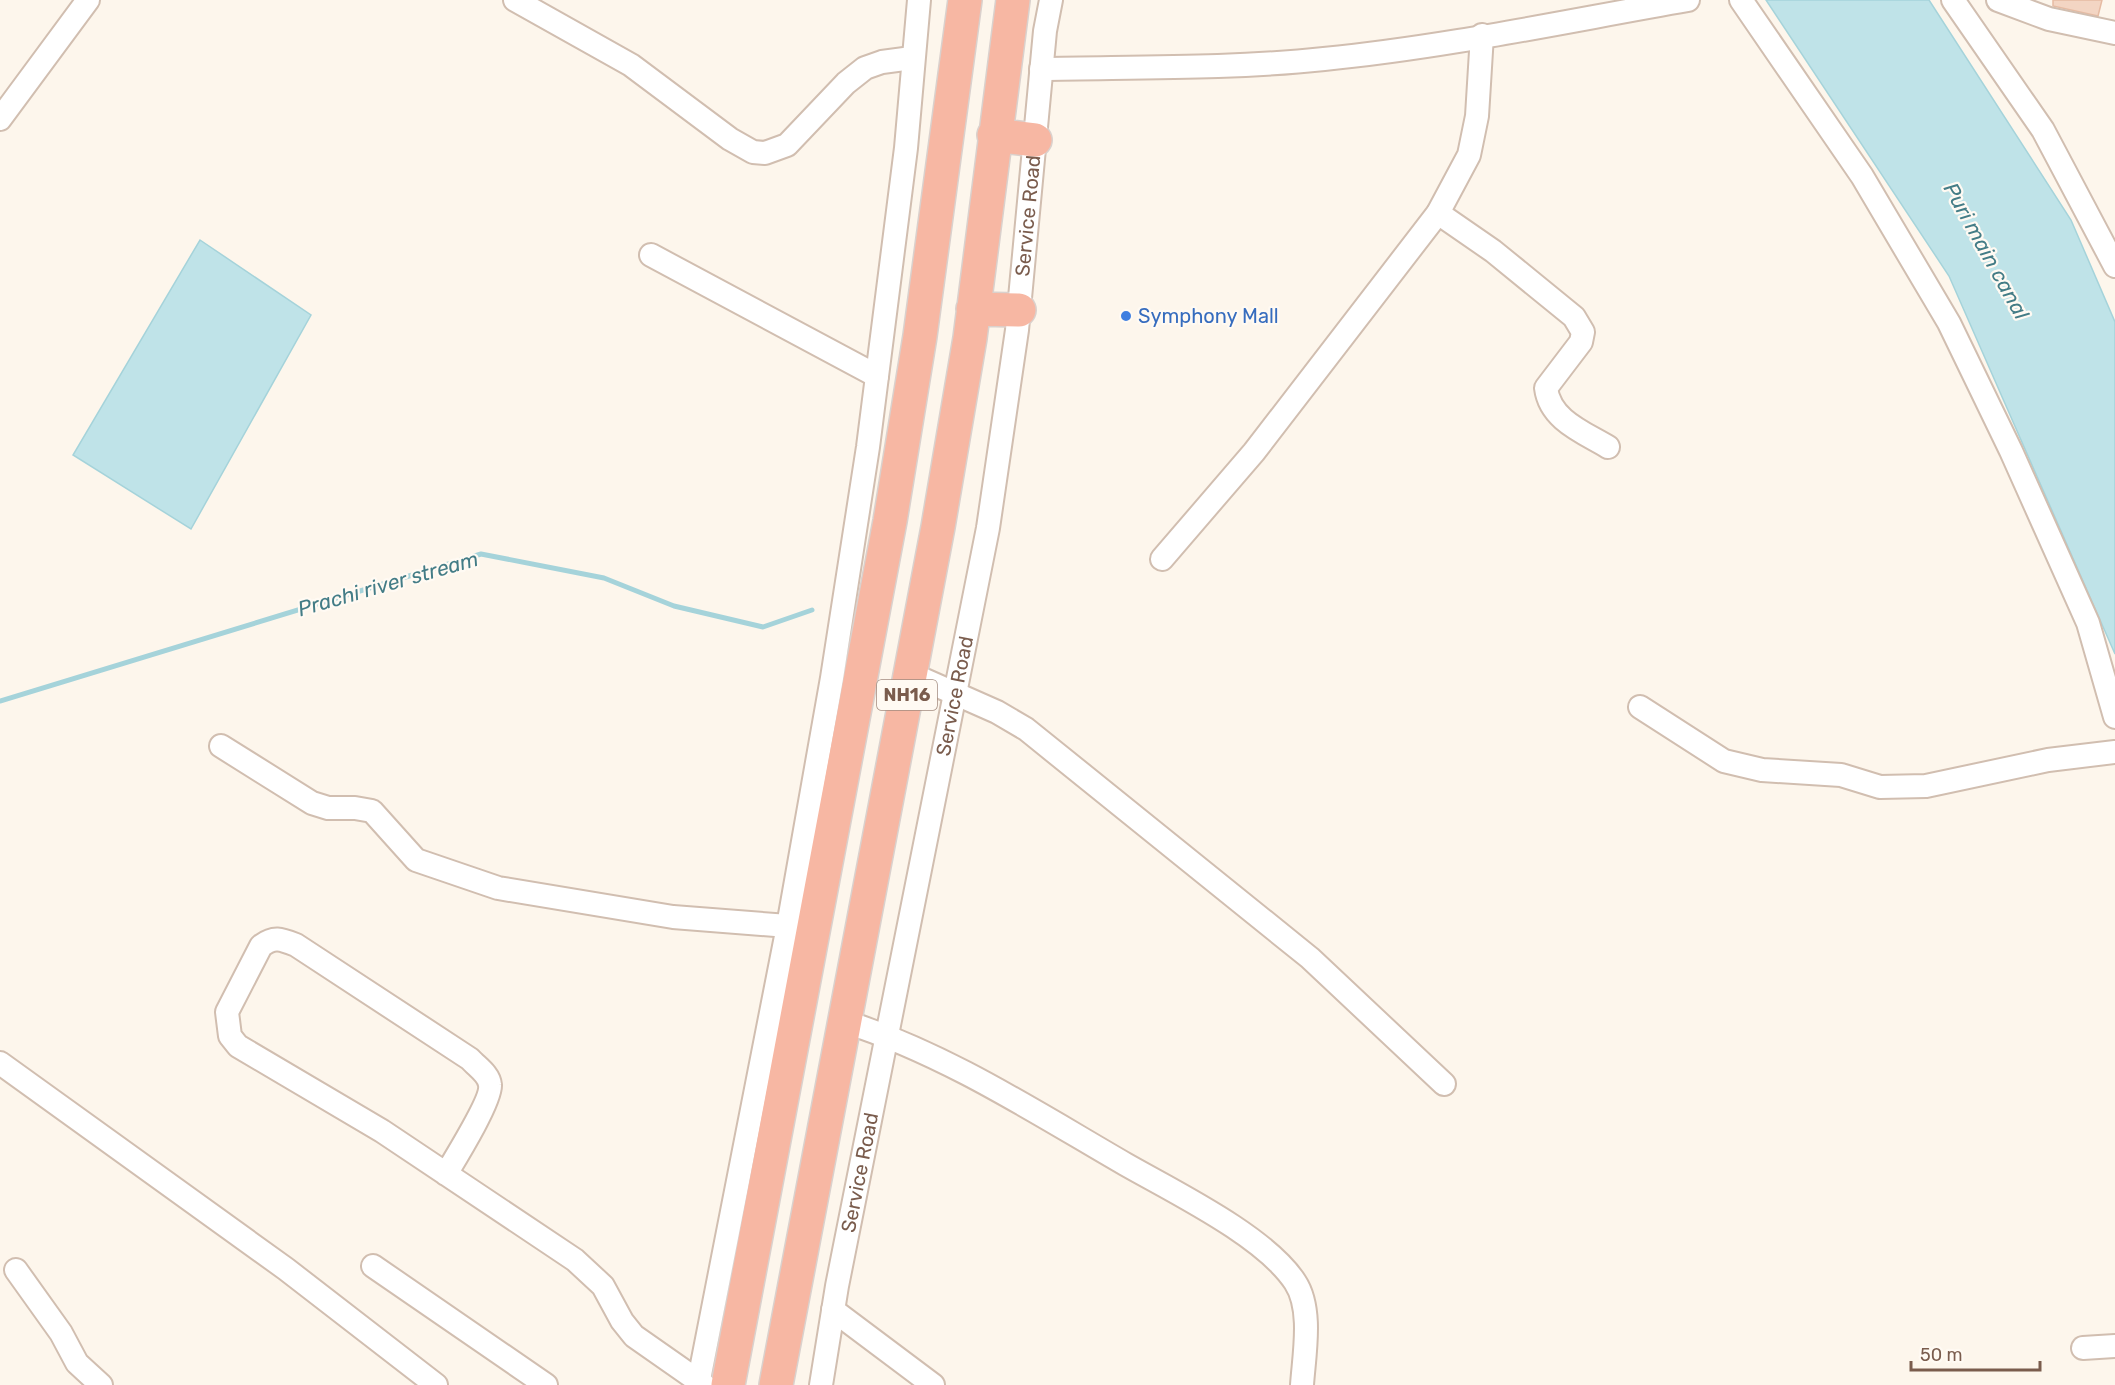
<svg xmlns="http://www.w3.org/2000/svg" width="2115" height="1385" viewBox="0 0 2115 1385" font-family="Rubik,sans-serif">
  <rect width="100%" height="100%" fill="#fdf6ec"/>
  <path fill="#bfe3e8" stroke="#a5d3da" stroke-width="1.5" d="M1766,0h163l142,220 44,102v332l-166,-378z
    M200,240l111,75 -120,214 -118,-74z"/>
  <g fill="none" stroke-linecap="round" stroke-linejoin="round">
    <path stroke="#a5d3da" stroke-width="5" d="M0,701l481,-147 123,24 70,28 89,21 49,-17"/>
  </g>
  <path fill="#f3d5c3" stroke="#e6bba3" stroke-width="1.5" d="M2053,0h49l-4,16 -45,-10z"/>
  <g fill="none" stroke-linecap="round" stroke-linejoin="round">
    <g stroke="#d1beb0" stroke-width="26">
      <g id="minor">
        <path d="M515,0l116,65 99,74 23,13 12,1 22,-8 59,-62 19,-15 17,-6 30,-4"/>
        <path d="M1741,0l121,176 87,147 62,128 77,172 27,94"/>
        <path d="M1953,0l90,130 72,136"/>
        <path d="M1998,0l51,19 66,14"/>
        <path d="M1041,69c94,-2 189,0 283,-10 122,-12 243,-38 364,-59"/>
        <path d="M0,119l88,-119"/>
        <path d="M1438,213l55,38 81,66 9,15 -2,10 -35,46c4,32 37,44 62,59"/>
        <path d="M651,255l226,121"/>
        <path d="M1162,559l92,-107 184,-239 31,-58 8,-39 5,-81"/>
        <path d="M911,674l86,38 29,17 284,229 134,126"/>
        <path d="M1640,707l84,54 38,9 79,5 39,12 46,-1 122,-26 67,-8"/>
        <path d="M221,746l91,57 16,5h27l17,3 44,49 82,28 175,29 115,9"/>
        <path d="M846,1022c100,32 189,90 279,142 49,28 140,72 170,118 18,27 9,73 7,103"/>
        <path d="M0,1063l286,206 150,116"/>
        <path d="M446,1174c9,-15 46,-75 44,-89 -1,-11 -13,-18 -20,-26l-174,-114c-15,-6 -22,-9 -35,1l-34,66 3,24 8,10 144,85 193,129 28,26 19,35 12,15 70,49"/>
        <path d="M373,1266l173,119"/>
        <path d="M16,1270l45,63 16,30 24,22"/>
        <path d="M833,1310l100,75"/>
        <path d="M2083,1348l32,-2"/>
        <path d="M698,1385l90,-459 44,-248 36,-231 38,-299 13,-148"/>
        <path id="s1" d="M821,1385l16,-99 151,-758 29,-198 28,-299 6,-31"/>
      </g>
    </g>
    <g stroke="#dad1cd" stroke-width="36">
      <path id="highway" d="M994,135l41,5
        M973,309l46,1
        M728,1385l162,-864 30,-185 45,-336
        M776,1385l162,-858 32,-189 43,-338"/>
    </g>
    <use href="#minor" stroke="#fff" stroke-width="22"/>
    <use href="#highway" stroke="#f7b7a3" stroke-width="33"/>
  </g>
  <circle fill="#3f7fe0" stroke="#fffaf3" stroke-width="2" cx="1126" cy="316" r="6"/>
  <g text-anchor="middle" stroke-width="4.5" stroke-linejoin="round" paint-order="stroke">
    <rect fill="#fffaf3" stroke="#a28b7f" stroke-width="1.5" x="877" y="680" width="60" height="30" rx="4.5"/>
    <g font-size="18" font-weight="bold" fill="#7a5c4d">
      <text x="907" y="701">NH16</text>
    </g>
    <g font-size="20" fill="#7a5c4d" stroke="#fffaf3">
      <text dy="7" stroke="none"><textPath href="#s1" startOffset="1188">Service Road</textPath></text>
      <text dy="7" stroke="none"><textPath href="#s1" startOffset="702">Service Road</textPath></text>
      <text dy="7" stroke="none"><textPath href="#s1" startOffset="216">Service Road</textPath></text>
    </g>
    <g font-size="20" fill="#366cbe" stroke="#fffaf3" text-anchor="start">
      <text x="1138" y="323">Symphony Mall</text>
    </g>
    <g font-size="21" font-style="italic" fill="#437c86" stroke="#fffaf3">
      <text transform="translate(1986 251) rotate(61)" y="7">Puri main canal</text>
      <text transform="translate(388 584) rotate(-16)" y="7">Prachi river stream</text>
    </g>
  </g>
  <path d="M1911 1361v9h129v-9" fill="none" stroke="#7a5c4d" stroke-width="3"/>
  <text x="1920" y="1361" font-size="18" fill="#7a5c4d" stroke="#fffaf3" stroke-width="4.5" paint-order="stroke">50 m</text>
</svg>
